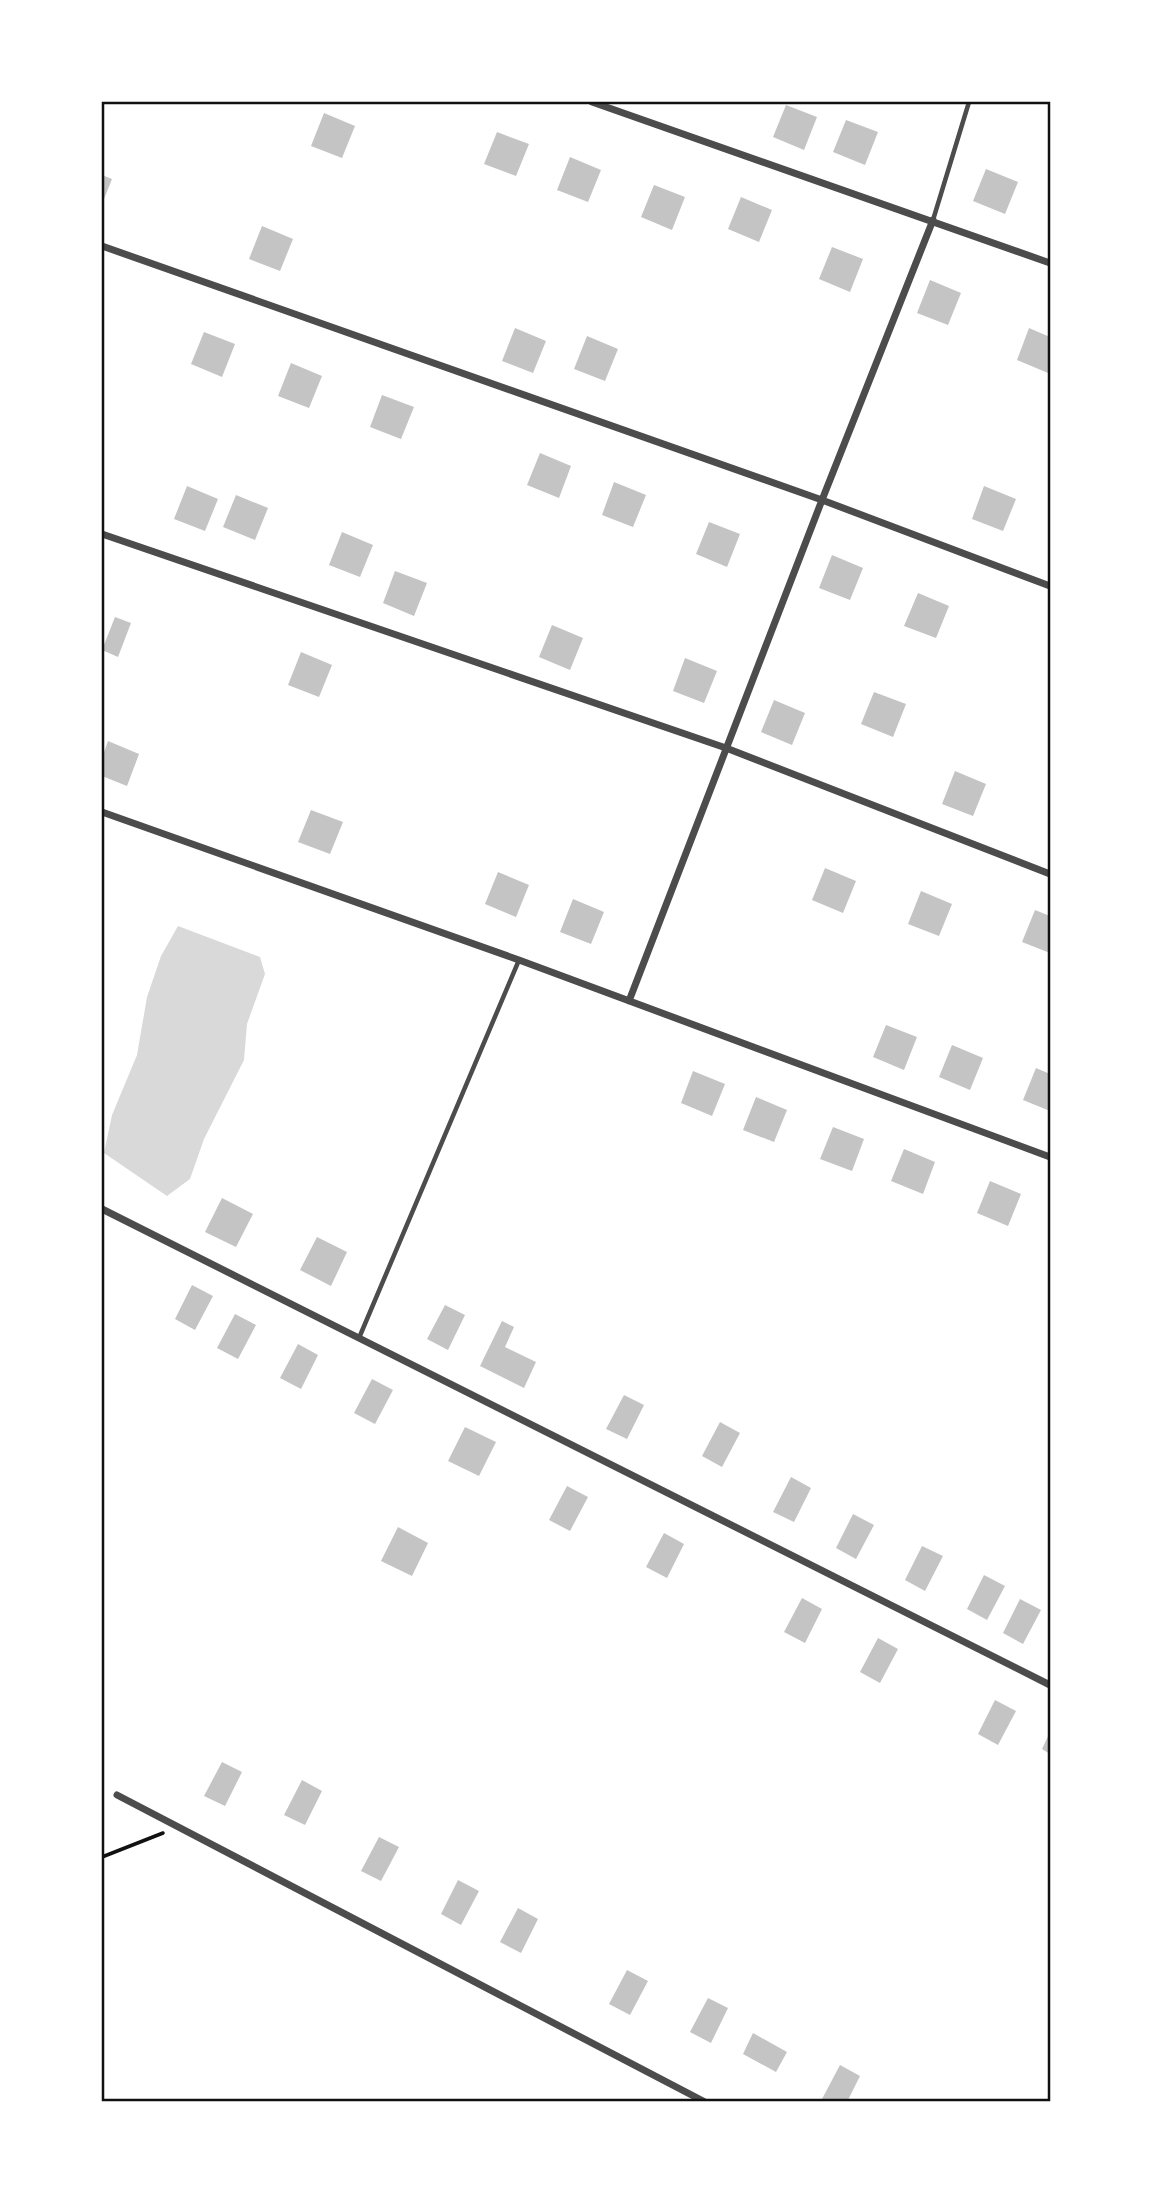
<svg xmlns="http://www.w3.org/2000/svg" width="1152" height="2203" viewBox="0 0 1152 2203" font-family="'Open Sans',sans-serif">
  <rect width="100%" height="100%" fill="#fff"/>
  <path fill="#d9d9d9" d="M178,926l82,31 5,17 -18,50 -3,36 -40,79 -14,40 -23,17 -63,-43 8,-38 25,-60 10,-58 14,-41z"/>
  <path fill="#c4c4c4" d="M786,105l31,12 -13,33 -31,-13z
    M324,113l31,13 -13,32 -31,-12z
    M846,120l32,12 -13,33 -32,-13z
    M497,132l32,12 -13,32 -32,-12z
    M570,157l31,13 -13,32 -31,-12z
    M986,169l32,13 -13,32 -32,-13z
    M102,175l10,4 -10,25z
    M654,185l31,12 -13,33 -31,-13z
    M741,197l31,13 -13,32 -31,-13z
    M262,226l31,13 -13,32 -31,-12z
    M832,247l31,12 -13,33 -31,-13z
    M930,280l31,13 -13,32 -31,-12z
    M515,328l31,13 -13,32 -31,-12z
    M1029,328l21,9v29l-2,7 -31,-13z
    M204,332l31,12 -13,33 -31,-13z
    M587,336l31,13 -13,32 -31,-12z
    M291,363l31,13 -13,32 -31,-12z
    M382,395l32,12 -13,32 -31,-12z
    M540,453l31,13 -12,32 -32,-13z
    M614,482l32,13 -13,32 -31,-12z
    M187,486l31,13 -13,32 -31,-12z
    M984,486l32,13 -13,32 -31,-12z
    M236,495l32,13 -13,32 -32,-13z
    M709,522l31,12 -13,33 -31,-13z
    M342,532l31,13 -13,32 -31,-12z
    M832,555l31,13 -13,32 -31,-12z
    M395,571l32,12 -13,33 -31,-13z
    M918,593l31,13 -13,32 -32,-12z
    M115,617l16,6 -13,34 -16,-7z
    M552,625l31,13 -13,32 -31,-13z
    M301,652l31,13 -13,32 -31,-12z
    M685,658l32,13 -13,32 -31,-12z
    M874,692l32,12 -13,33 -32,-13z
    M774,700l31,13 -13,32 -31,-13z
    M108,741l31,13 -12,32 -25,-10v-18z
    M955,771l31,13 -13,32 -31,-12z
    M311,810l32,12 -13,32 -32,-12z
    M825,868l31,13 -13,32 -31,-13z
    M498,872l31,13 -13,32 -31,-13z
    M921,891l31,13 -13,32 -31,-12z
    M573,899l31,13 -13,32 -31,-12z
    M1035,910l15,6v37l-28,-11z
    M886,1025l31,12 -13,33 -31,-13z
    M952,1045l31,13 -13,32 -31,-13z
    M1036,1068l14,6v37l-27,-11z
    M693,1071l32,13 -13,32 -31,-13z
    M756,1097l31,13 -13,32 -31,-12z
    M833,1127l31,12 -12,32 -32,-12z
    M904,1149l31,13 -12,32 -32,-13z
    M990,1181l31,13 -13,32 -31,-13z
    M222,1198l31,16 -17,33 -31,-15z
    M317,1237l30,15 -16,34 -31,-16z
    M192,1285l21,11 -18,34 -20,-11z
    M445,1305l20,10 -17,35 -21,-11z
    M235,1314l21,11 -18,34 -21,-11z
    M502,1321l12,6 -9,20 31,15 -12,26 -44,-22z
    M298,1344l20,11 -17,34 -21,-11z
    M372,1379l21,11 -18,34 -21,-11z
    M624,1395l20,10 -17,34 -21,-10z
    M720,1422l20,11 -18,34 -20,-11z
    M465,1427l31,15 -17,34 -31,-15z
    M791,1477l20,11 -17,34 -21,-10z
    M567,1486l21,11 -18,34 -21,-11z
    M853,1514l21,11 -18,34 -20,-11z
    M398,1527l30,16 -16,33 -31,-15z
    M664,1533l20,11 -17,34 -21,-11z
    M922,1546l21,10 -18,35 -20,-11z
    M984,1575l21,11 -18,34 -20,-11z
    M802,1598l20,11 -17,34 -21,-11z
    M1020,1599l21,11 -18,34 -20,-11z
    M878,1638l20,11 -18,34 -20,-11z
    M995,1700l21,11 -18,34 -20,-11z
    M1050,1732v22l-8,-5z
    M222,1762l20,10 -17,34 -21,-10z
    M302,1780l20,11 -17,34 -21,-10z
    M379,1837l20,10 -18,34 -20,-10z
    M458,1880l21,11 -18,34 -20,-11z
    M518,1908l20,11 -17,34 -21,-11z
    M627,1970l21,11 -18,34 -21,-11z
    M708,1998l20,10 -17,35 -21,-11z
    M753,2033l34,19 -11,20 -33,-18z
    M840,2065l20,11 -13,26h-21l-4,-3z"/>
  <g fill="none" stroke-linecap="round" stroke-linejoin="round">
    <path stroke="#111" stroke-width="3.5" d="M102,1857l61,-24"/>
    <path stroke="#4c4c4c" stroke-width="4.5" d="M933,220l36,-118
      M359,1338l160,-378"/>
    <path stroke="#4c4c4c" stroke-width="7" d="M592,102l458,161
      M102,246l720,254 228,86
      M102,534l624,214 324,126
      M102,812l417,148 531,197
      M629,1001l193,-501 111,-280
      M102,1209l948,476
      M117,1795l588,307"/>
  </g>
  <rect width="1152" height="2203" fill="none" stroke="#ffffff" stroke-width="206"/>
  <rect x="103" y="103" width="946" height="1997" fill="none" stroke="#111" stroke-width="2.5"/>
</svg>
